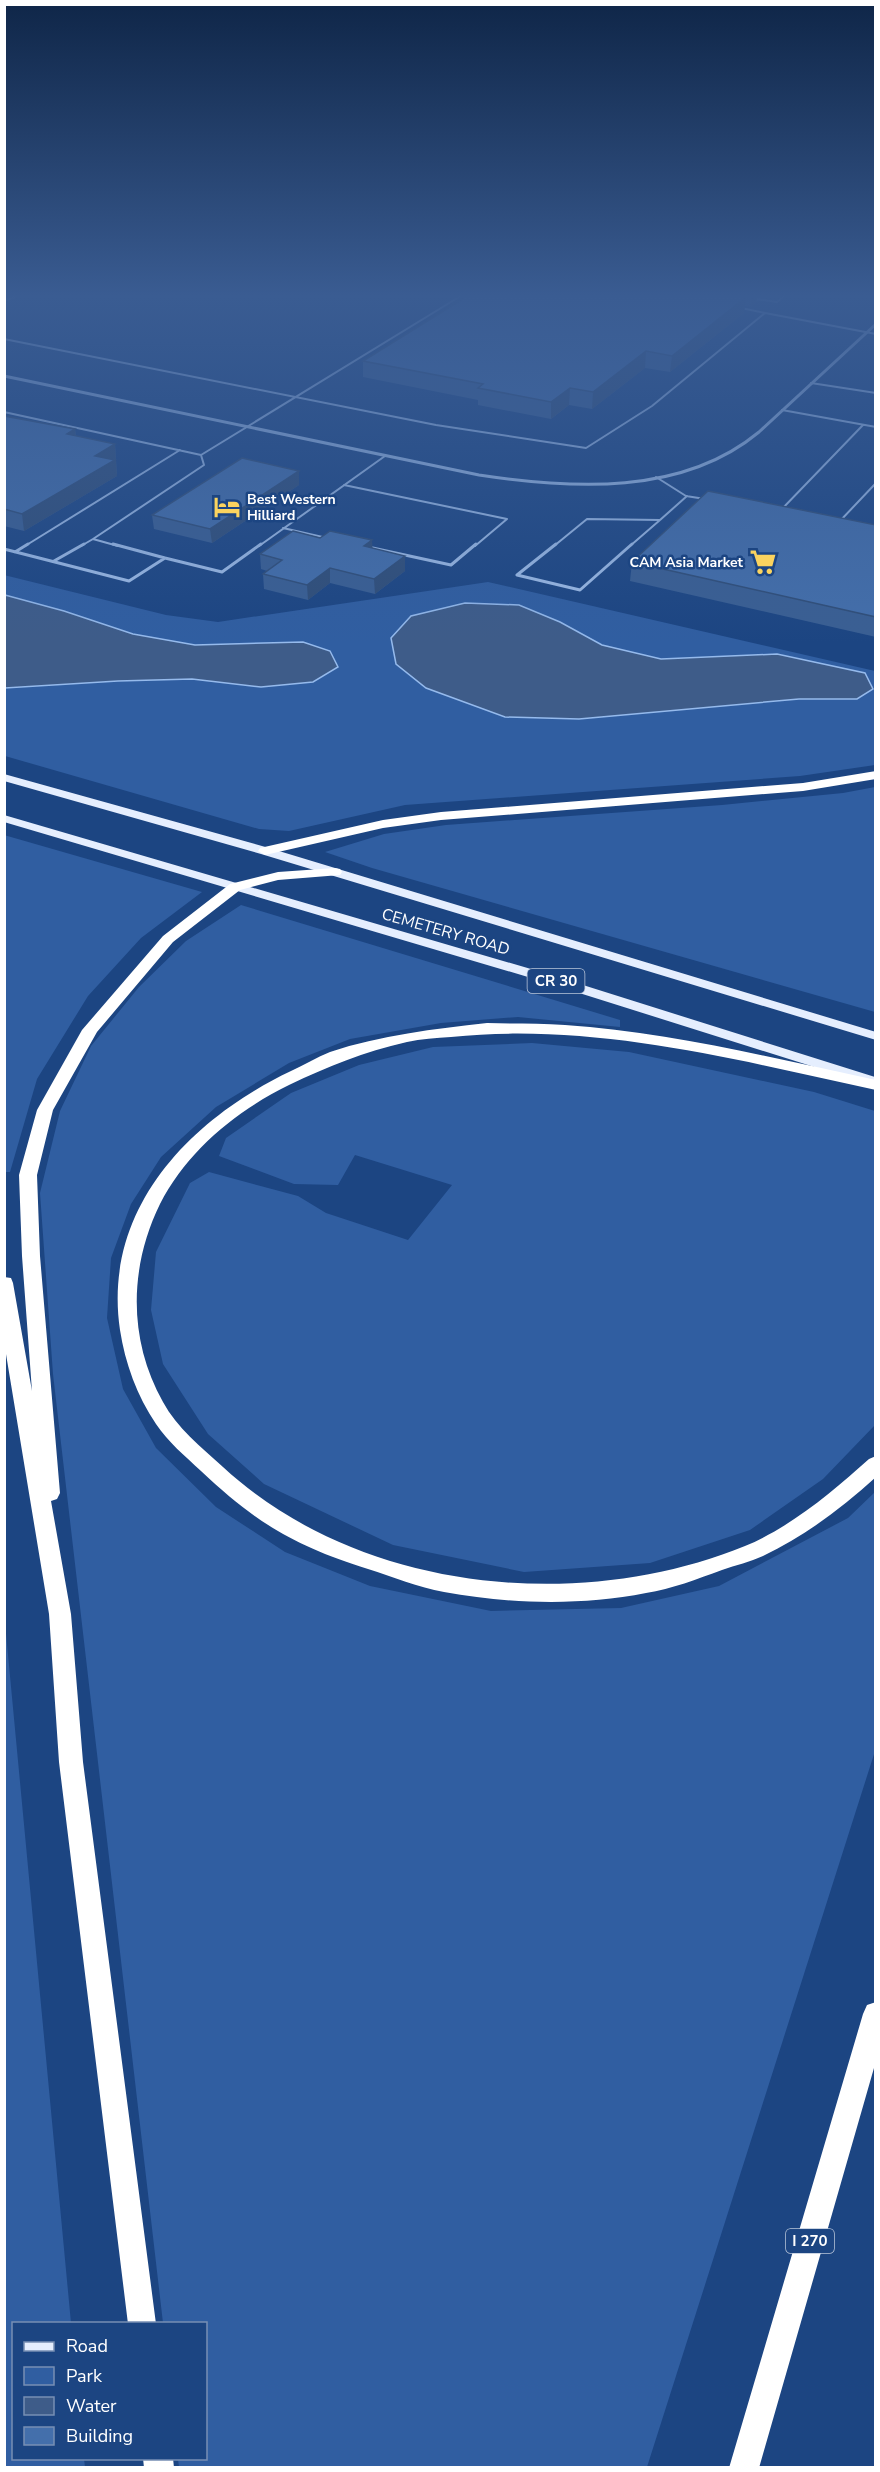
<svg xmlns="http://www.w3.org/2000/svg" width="880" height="2472" viewBox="0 0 880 2472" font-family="'Nunito Sans',sans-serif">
  <rect width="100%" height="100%" fill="#1c4582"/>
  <path fill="#305ea1" d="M4,575l162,40 52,7 270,-40 387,89v94l-75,11 -395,29 -116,26 -30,-2 -254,-73z
    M875,787v225l-503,-144 -47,-16 59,-18 62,-9 276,-20 121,-12z
    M4,835l198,57 -61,46 -53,58 -51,83 -27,93h-5z
    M241,905l379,115v7l-102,-10 -77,6 -91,16 -61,24 -73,44 -55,50 -30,47 -20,54 -4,60 16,71 33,59 60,59 69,45 85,34 121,25 130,-3 98,-22 129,-68 27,-26v259l-228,716h-468l-1,-8 28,-1v-134l-43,-1 -110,-949 -13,-181 20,-82 31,-65 48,-59 47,-46z
    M532,1043l97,9 185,40 61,19v314l-52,54 -73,51 -100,33 -126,9 -131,-27 -129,-61 -56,-50 -45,-70 -12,-54 5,-58 34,-69 19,-11 89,24 28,17 82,27 44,-55 -97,-30 -17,30 -44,-1 -75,-28 7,-18 65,-45 68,-28 74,-18z
    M5,1623l66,700 -57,1v134l70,1 1,8h-80z"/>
  <path fill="#3e5c89" stroke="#95baec" stroke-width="1.5" d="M5,595l59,16 69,23 62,11 108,-3 27,9 8,16 -25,15 -52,5 -69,-8 -74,2 -113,7z
    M465,603l54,2 41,17 42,23 59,14 116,-5 88,19 8,16 -16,10h-58l-220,20 -74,-2 -79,-29 -30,-24 -5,-26 20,-22z"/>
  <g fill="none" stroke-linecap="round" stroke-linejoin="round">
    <path stroke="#a2c0ea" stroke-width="2" d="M742,297l35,5 6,-5
      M4,301l11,-4
      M741,308l24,5
      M4,339l432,86 150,23 66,-42 113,-93 111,21
      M811,383l65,10
      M782,410l94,17
      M4,412l197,43
      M656,477l30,19 19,3
      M344,485l163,34 -32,27
      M781,510l82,-85
      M660,520l27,-24
      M839,522l37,-39
      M283,528l44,10
      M25,546l155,-96
      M81,546l12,-7
      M118,546l-25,-7 111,-74 -3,-10 258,-158
      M259,546l126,-90
      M554,546l33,-27 73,1
      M630,546l30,-26"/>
    <path stroke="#a2c0ea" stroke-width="3" d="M556,544l-39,31 63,15 52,-46
      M368,547l83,18 25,-21
      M4,549l125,32 36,-23 -52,-14
      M15,552l13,-8
      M165,558l57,14 39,-28
      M54,561l30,-17"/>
    <path stroke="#a2c0ea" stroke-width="3" d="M4,376l475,99c93,14 203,21 280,-43l117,-108"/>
    <path fill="#e5eefe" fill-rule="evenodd" d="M4,774l265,74 607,184v8l-615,-186 -257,-73z
      M4,815l544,159 327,103 1,5 -11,1 -327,-103 -534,-158z"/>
    <path fill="#fff" fill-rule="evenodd" d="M876,771v8l-73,12 -362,29 -58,8 -118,27 -7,-4 2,-3 123,-28 58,-8 362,-29z
      M335,868l5,1 2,3 -2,3 -62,5 -38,10 -67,52 -76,90 -44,78 -16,65 3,81 20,237 -3,6 -6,2 20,113 12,148 73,562h-28l-69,-562 -10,-148 -45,-272v-65l7,1 2,5 19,108 -10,-135 -3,-81 18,-65 45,-80 81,-94 67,-52 48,-12z
      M487,1023c26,1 52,0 78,2 104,7 208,33 311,55v10c-139,-30 -282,-68 -425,-53 -15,1 -30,2 -44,5 -44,10 -78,24 -118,43 -53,26 -102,66 -129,119 -31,63 -32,136 3,198 14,26 38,45 60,65 135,125 356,147 522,79 46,-19 87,-54 124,-87l7,-3v21c-34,31 -71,59 -113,79 -13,6 -27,9 -41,14 -25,9 -50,19 -76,23 -66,13 -136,11 -202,-1 -26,-5 -51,-15 -76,-23 -73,-23 -112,-46 -167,-98 -16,-15 -33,-29 -45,-47 -19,-28 -31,-61 -36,-94 -18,-121 70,-211 171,-259 13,-6 26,-14 39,-19 51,-17 104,-23 157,-29z
      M876,2002v59l-117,407h-30l134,-454 4,-9z
      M143,2458h30l1,10h-30z"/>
  </g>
  <path fill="#3a5f93" d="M466,297h291l-1,5 -6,5 -5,-1 -1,7 -74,59 -25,-4 -53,41 -23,-4 -18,14 -73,-14v-5l-115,-23v-16z
    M4,416l71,13 1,7 39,8 2,32 -93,55 -20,-5z
    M299,471v14l-87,58 -58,-14 -2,-14z
    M876,525v112l-246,-56 2,-19z
    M320,538l52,10 33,23 -30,23 -45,-11 -22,17 -44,-11 -1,-15 4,-3 -6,-2 -1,-15z"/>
  <path fill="#304e78" d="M746,297l-2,16 -74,59 2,-16z
    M752,297h5l-1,5 -6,5z
    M646,351l-1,17 -53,41 1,-17z
    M570,388l-1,17 -18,14v-17z
    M75,429l2,16 -10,-11z
    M115,444l2,32 -93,55 -2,-17 73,-58z
    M299,471v14l-87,58 -2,-14z
    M372,540l1,15 -9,-9z
    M405,556v15l-30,23 -1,-15z
    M330,568v15l-22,17 -1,-15z"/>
  <path fill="#446fab" stroke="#304e78" stroke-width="1.5" d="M466,297h280l-74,59 -26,-5 -53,41 -23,-4 -19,14 -73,-14 5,-4 -120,-23z
    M4,416l71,13 -8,5 48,10 -20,12 20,4 -93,54 -18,-5z
    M242,458l57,13 -89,58 -58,-14z
    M708,491l168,34v92l-244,-55z
    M293,531l27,7 10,-7 42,9 -8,6 41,10 -31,23 -44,-11 -23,17 -44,-11 19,-14 -22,-6z"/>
  <linearGradient id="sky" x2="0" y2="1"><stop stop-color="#0f2648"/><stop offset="0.46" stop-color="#3a5c92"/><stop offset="1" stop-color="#3a5c92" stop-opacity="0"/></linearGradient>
  <rect width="880" height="643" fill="url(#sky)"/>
  <defs>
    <g id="hotel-bare" transform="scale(2.07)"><path d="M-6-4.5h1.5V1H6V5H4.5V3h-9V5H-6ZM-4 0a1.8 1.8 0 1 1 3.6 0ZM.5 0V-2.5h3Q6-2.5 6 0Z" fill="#fad35f" stroke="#1c4582" stroke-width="2.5" paint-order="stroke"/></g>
    <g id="supermarket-bare" transform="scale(2.07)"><path d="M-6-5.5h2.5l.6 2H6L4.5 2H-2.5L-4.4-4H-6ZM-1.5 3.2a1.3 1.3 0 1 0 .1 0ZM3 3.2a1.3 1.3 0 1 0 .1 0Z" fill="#fad35f" stroke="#1c4582" stroke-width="2.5" paint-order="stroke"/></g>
  </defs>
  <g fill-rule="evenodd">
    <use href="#hotel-bare" x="227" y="507"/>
    <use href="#supermarket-bare" x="763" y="562"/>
  </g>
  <g text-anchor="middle" stroke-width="5" stroke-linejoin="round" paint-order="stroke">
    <g font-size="14" font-weight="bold" fill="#fff" stroke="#1c4582" text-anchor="start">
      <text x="247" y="504">Best Western<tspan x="247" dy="16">Hilliard</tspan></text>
      <text x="743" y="567" text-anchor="end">CAM Asia Market</text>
    </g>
    <g fill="#1c4582" stroke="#bbc7da" stroke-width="1.5">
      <rect x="527.5" y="969" width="57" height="24" rx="4.5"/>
      <rect x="786" y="2229" width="48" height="24" rx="4.5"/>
    </g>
    <g font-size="15" font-weight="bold" fill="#fff">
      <text x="556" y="986">CR 30</text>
      <text x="810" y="2246">I 270</text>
    </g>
    <g font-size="16" fill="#fff" stroke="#1c4582">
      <text transform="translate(446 931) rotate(16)" y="6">CEMETERY ROAD</text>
    </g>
  </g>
  <rect width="880" height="2472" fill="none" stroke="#ffffff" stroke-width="12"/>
  <rect x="12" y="2322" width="195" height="138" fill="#1c4582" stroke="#778fb4" stroke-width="1.5"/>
  <rect x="24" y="2342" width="30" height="9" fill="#e5eefe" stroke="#778fb4" stroke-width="1.5"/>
  <text x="66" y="2352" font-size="18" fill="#ffffff">Road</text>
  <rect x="24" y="2367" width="30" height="18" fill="#305ea1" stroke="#778fb4" stroke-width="1.5"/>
  <text x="66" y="2382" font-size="18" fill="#ffffff">Park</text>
  <rect x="24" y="2397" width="30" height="18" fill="#3e5c89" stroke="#778fb4" stroke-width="1.5"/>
  <text x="66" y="2412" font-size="18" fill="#ffffff">Water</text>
  <rect x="24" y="2427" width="30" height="18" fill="#446fab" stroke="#778fb4" stroke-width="1.5"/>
  <text x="66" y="2442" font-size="18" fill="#ffffff">Building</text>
</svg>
